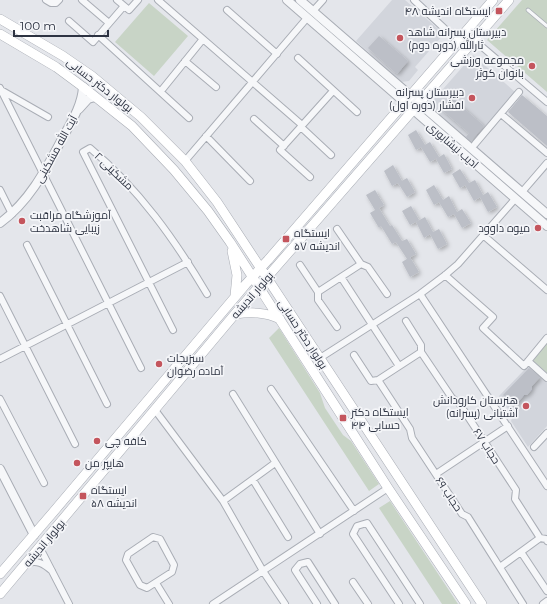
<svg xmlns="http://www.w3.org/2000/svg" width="547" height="604" viewBox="0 0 547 604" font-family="Montserrat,Cairo,sans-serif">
  <defs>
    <filter id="shadow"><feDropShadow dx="2" dy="2" stdDeviation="2" flood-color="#0004"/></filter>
  </defs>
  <rect width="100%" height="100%" fill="#e4e6eb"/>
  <path fill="#d2d5dc" d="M392,0h13l39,34 -29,33 3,3 -9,11 -8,1 -45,-41z
    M473,55l42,37 -44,50 -42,-37z
    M528,366l19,17v43l-19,21 -17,-26 2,-5 -14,-20z"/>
  <path fill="#c8d4c6" d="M522,0h25v92l-60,-52z
    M149,3l39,33 -34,40 -39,-34z
    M279,328l41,65 5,15 18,27 8,6 28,43 -10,7 -100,-153z
    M547,342v31l-15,-13z
    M390,501l68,103h-16l-63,-96z"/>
  <path fill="#bcbfc7" filter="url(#shadow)" d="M379,36l29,25 -11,13 -29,-26z
    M522,95l25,21v30l-39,-34z
    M451,97l33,29 -13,15 -5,-4 3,-4 -28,-24z
    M416,130l9,15 -9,5 -8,-15z
    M430,142l9,15 -9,5 -9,-15z
    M444,154l8,15 -8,4 -8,-14z
    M393,165l9,16 -10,5 -8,-15z
    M460,169l9,14 -9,5 -8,-14z
    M407,178l8,14 -8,5 -9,-14z
    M475,180l8,15 -9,6 -9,-16z
    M434,185l9,15 6,-4 8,16 5,-3 9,14 -9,5 -8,-14 -6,3 -9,-15 2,-1 -7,4 -8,-15z
    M375,190l9,15 -5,3 11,18 2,-1 10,16 5,-2 9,15 -9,5 -11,-17 -4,2 -11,-18 -2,2 -9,-15 5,-3 -9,-15z
    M488,192l9,15 -9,5 -8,-15z
    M411,206l8,14 -9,5 -8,-14z
    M425,217l8,15 6,-3 8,15 -9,5 -8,-15 -6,4 -8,-16z
    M410,257l9,15 -9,5 -8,-15z
    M529,368l11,9 -8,9v3l-5,6h-3l-9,11 -12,-11z"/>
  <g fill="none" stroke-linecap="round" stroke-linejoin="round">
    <g stroke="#a9adb5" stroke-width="4.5">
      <path id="service" d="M528,10l19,16"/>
    </g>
    <g stroke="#a9adb5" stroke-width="8">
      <path id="minor" d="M46,0l5,3h5l3,-3
        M82,0l27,23
        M117,0l12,10 9,-10
        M158,0l144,125
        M414,0l31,29
        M227,10l50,44
        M313,11l10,-11
        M69,21l24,21 31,-36
        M98,35l91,83
        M474,40l73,62
        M298,58l59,54
        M185,61l31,26
        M0,88l141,280
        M1,90l47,27
        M161,91l42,-52
        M501,114l46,39
        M254,119l30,27
        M301,127l30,28
        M206,136l44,45
        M475,144l44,-52
        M185,161l122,-143
        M310,177l-30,-27 53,-59
        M0,190l12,24
        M522,192l25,-29
        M337,229l24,35
        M483,235l64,55
        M27,245l80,159
        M361,264l7,3 19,27
        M300,265l18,27
        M445,275l48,42 -10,11 41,38 23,-28
        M341,277l58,89
        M318,292l43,-28
        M318,292v8l19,27
        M420,294l127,192
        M0,296l75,148
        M406,321l15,24v7
        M173,330l-90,-178 7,-4c49,41 85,92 117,146
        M421,352l31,46 7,5 57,87 -1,9 25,39 6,1 1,2
        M354,355l17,26 7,-1
        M320,358l100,-64 24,-18 14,-12 57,-65
        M0,359l188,-97
        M528,361l19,17
        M378,380l32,49 2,9 50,76 6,3 55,87
        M378,380l43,-28
        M271,389l83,122
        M233,394l87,140
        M0,399l44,84
        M155,410l68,91 40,70 22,33
        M534,447l13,-14
        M436,474l72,-48
        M253,480l35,57
        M223,501l52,-38
        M153,537l7,2 14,26 -2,7 -25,16 -7,-3 -14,-25 2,-6z
        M40,548l29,56
        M521,552l26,39
        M27,564c9,-5 17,0 25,7
        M500,567l40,-29
        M353,582l15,22
        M156,583l13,21
        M213,604l175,-116
        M317,604l-22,-34 5,-6 8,-2 27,42
        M399,604l-46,-70 4,-8 10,-3 53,81
        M543,604l4,-3"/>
    </g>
    <g stroke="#a9adb5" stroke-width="10">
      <path id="tertiary" d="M287,0l260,226
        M300,0l247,214
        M79,109l9,-10 7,-2
        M0,223c30,-22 46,-54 63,-86 9,-16 19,-32 20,-50
        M0,469l34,66"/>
    </g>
    <g stroke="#a9adb5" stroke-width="10">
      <path id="secondary" d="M0,19l63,37 29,20 49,41 44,44 32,41 265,402
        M0,34l56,33 27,20 49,39 42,44 34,41 22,31 158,246 78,116
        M232,251l5,24 -2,21
        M235,314c16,-2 30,-2 45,5
        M0,574l55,-64 191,-226 22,-24 225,-260
        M0,594l235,-280 274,-314"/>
    </g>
    <use href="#service" stroke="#f6f7f9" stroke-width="3"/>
    <use href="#minor" stroke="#f6f7f9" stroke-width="6"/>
    <use href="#tertiary" stroke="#f6f7f9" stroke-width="8"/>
    <use href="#secondary" stroke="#fff" stroke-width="9"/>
  </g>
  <g fill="#c4555d" stroke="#f4f5f8" stroke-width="1.5">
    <rect x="495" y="7" width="8" height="8" rx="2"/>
    <circle cx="400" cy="38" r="4"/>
    <circle cx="532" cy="66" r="4"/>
    <circle cx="472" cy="98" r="4"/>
    <circle cx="22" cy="221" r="4"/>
    <circle cx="538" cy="228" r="4"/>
    <rect x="282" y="235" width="8" height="8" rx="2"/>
    <circle cx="159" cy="364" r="4"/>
    <circle cx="526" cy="406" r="4"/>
    <rect x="339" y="414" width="8" height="8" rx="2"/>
    <circle cx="97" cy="441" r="4"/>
    <circle cx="77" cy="463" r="4"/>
    <rect x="79" y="492" width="8" height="8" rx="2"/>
  </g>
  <g text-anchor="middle" stroke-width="3.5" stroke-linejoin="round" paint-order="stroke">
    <g font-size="11" fill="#2d3342" stroke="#f4f5f8" text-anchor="start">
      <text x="491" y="15" text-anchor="end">ایستگاه اندیشه ۴۸</text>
      <text x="408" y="36">دبیرستان پسرانه شاهد<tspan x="408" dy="13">ثارالله (دوره دوم)</tspan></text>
      <text x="524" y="64" text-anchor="end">مجموعه ورزشی<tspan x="524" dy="13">بانوان کوثر</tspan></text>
      <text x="464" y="96" text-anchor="end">دبیرستان پسرانه<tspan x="464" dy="13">افشار (دوره اول)</tspan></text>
      <text x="30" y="219">آموزشگاه مراقبت<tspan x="30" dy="13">زیبایی شاهدخت</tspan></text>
      <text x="530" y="232" text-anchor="end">میوه داوود</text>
      <text x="294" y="237">ایستگاه<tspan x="294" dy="13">اندیشه ۵۷</tspan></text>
      <text x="167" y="362">سبزیجات<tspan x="167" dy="13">آماده رضوان</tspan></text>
      <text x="518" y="404" text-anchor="end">هنرستان کارودانش<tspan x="518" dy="13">آشتیانی (پسرانه)</tspan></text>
      <text x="351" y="416">ایستگاه دکتر<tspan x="351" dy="13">حسابی ۴۴</tspan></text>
      <text x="105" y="445">کافه چی</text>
      <text x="85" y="467">هایپر من</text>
      <text x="91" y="494">ایستگاه<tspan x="91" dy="13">اندیشه ۵۸</tspan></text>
    </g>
    <g font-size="11" fill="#2d3342" stroke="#f4f5f8">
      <text transform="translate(100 85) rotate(38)" y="4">بولوار دکتر حسابی</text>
      <text transform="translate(453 145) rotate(41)" y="4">ادیب نیشابوری</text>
      <text transform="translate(56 149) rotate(-61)" y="4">آیت الله مشکینی</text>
      <text transform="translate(114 171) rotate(44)" y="4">مشکینی ۲</text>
      <text transform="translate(252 295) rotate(-49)" y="4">بولوار اندیشه</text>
      <text transform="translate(303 334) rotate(57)" y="4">بولوار دکتر حسابی</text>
      <text transform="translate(487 446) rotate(57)" y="4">حجاب ۶۷</text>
      <text transform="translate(449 494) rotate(56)" y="4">حجاب ۶۹</text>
      <text transform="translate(44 543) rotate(-50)" y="4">بولوار اندیشه</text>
    </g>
  </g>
  <path d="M14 30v6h94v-6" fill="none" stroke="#2d3342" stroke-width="2"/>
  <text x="20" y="30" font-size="12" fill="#2d3342" stroke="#f4f5f8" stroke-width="3" paint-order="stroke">100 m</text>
</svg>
